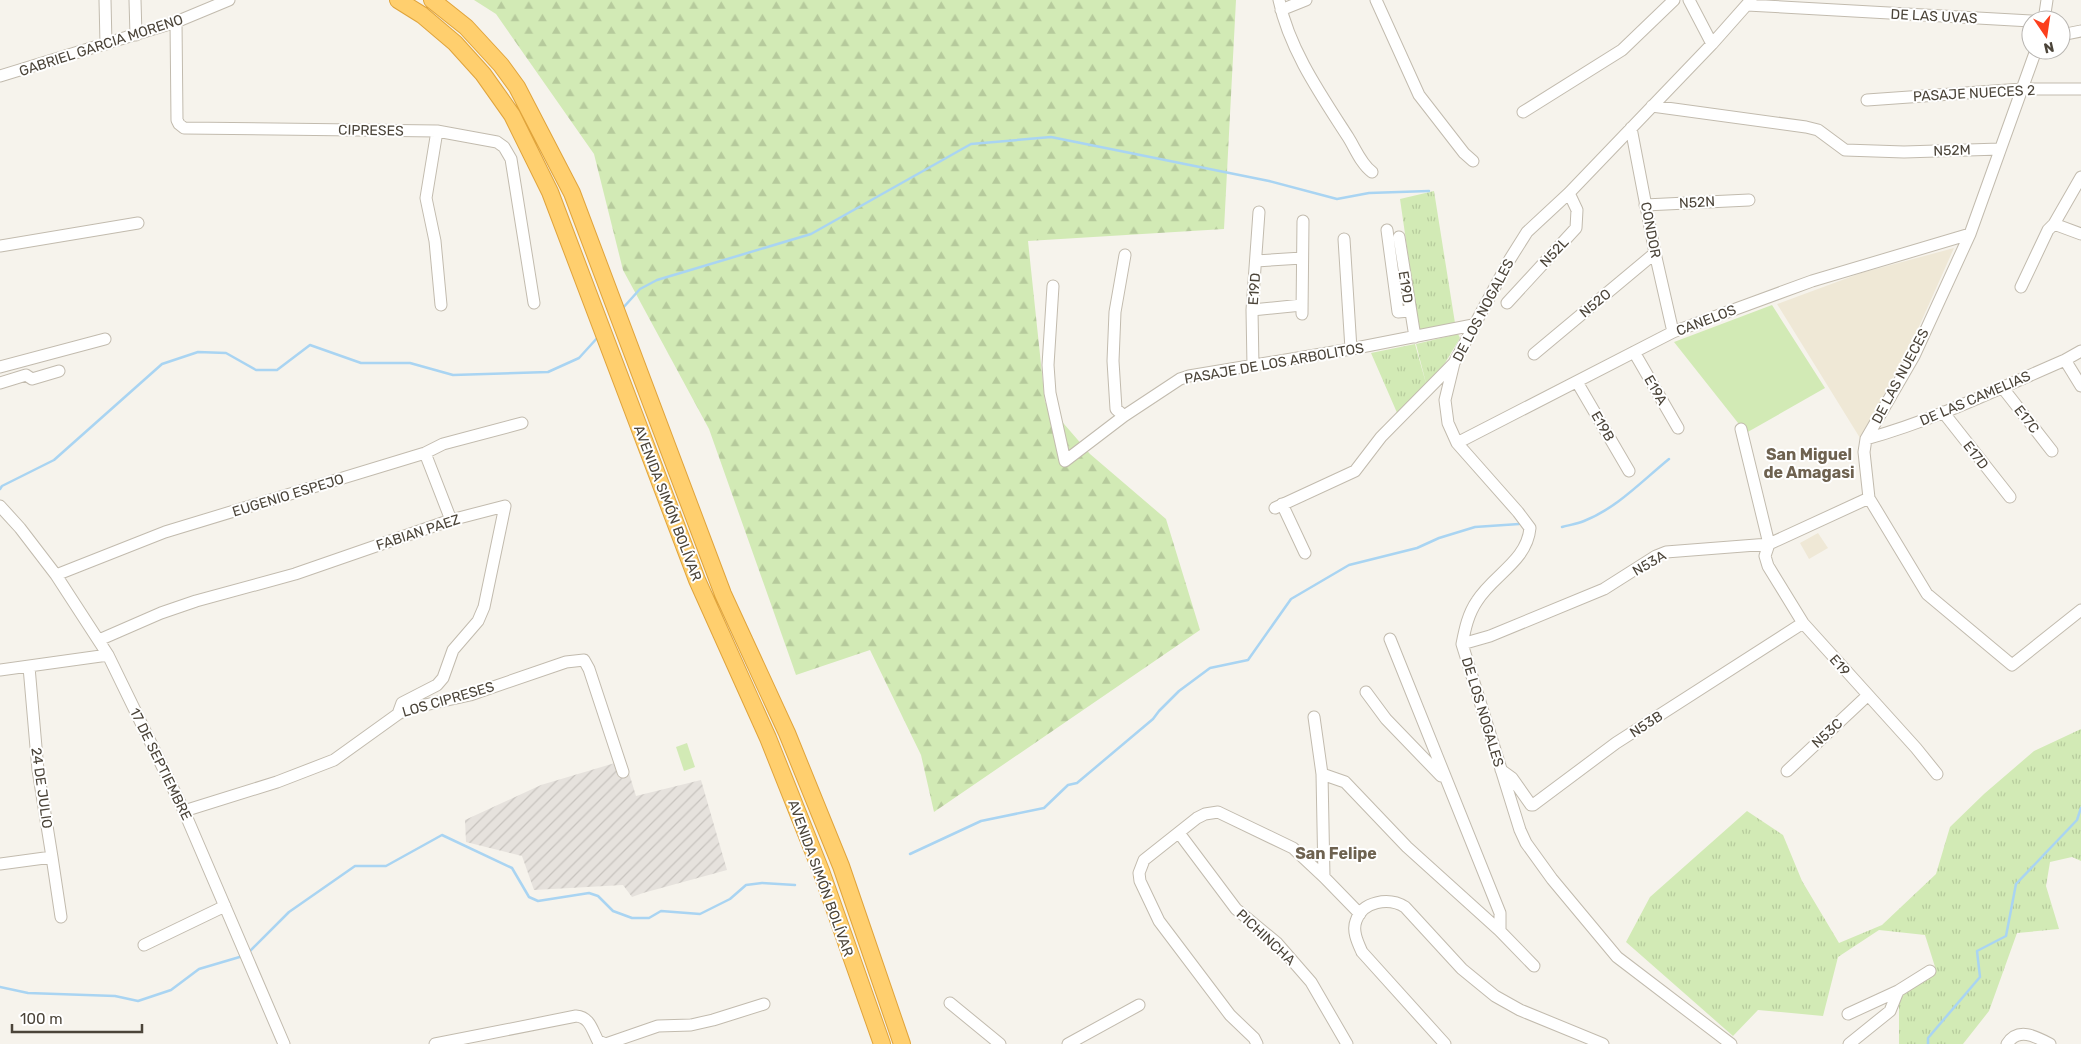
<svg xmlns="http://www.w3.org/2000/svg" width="2081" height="1044" viewBox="0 0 2081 1044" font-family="Rubik,sans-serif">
  <defs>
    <pattern id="industrial-furrows" width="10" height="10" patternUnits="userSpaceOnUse" patternTransform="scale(1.25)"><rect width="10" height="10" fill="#e6e2dd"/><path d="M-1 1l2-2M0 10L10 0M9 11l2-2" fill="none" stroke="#c7c3be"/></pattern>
    <pattern id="grass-tufts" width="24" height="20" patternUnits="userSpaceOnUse" patternTransform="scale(1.25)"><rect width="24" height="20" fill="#d2eab5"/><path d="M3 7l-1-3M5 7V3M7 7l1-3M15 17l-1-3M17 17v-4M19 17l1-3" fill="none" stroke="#b6ca9c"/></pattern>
    <pattern id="forest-firs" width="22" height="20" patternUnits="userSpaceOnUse" patternTransform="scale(1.25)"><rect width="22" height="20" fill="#d2eab5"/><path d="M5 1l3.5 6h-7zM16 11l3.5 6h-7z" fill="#b6ca9c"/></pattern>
  </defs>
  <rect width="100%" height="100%" fill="#f6f3ec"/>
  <path fill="url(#industrial-furrows)" d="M625,760l11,36 65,-16 26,90 -84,23 -11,4 -9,-12 -89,5 -12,-34 -56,-14 -1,-22 76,-35z"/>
  <path fill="#efe8d6" d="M1954,248l-45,101 -49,89 -83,-134 84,-31z
    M1818,533l10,15 -19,11 -9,-16z"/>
  <path fill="url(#grass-tufts)" d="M1434,191l21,132 -36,8 -19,-132z
    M1458,334l2,4 -15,25 -18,24 -11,-43z
    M1415,344l12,43 -29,28 -27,-62z
    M2081,729v132l-9,-4 -22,5 -4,24 13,43 -42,4 -28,78 -26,33h-64v-41l7,-14 15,-6 15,-13 -11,-35 -46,-5 -41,27 -15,59 -65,-6 -25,26 -107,-94 24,-45 97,-86 36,24 19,46 37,62 43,-18 54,-51 14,-47 34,-33 50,-43z"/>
  <path fill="url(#forest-firs)" d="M474,0h762l-12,229 -196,12 17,161 45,52 76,65 34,111 -266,182 -13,-57 -51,-105 -74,25 -87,-246 -86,-159 -29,-116 -98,-140z"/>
  <path fill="#d2eab5" d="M1772,305l53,83 -79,45 -72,-91z
    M687,743l8,24 -11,4 -8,-24z"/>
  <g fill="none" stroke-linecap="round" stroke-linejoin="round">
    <path stroke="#a9d4f2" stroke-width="2.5" d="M622,309l18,-20 17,-9 154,-46 160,-90 80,-7 218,44 68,18 32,-6 60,-2
      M0,489l2,-3 52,-26 108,-96 36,-12 28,1 30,17h21l33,-25 51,18h49l43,12 95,-3 31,-14 20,-22
      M1562,527c7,-2 15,-3 22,-6 33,-13 58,-40 85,-62
      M910,854l71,-33 63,-13 24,-23 9,-2 76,-64 6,-8 20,-20 31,-23 38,-8 43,-61 58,-34 68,-17 22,-10 36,-11 44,-3
      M248,953l41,-41 66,-46h31l56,-31 70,33 17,29 9,4 51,-8 9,3 15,15 19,7h17l12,-7 39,3 30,-15 16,-14 16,-2 33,2
      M0,987l28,6 87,3 23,5 33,-11 28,-21 44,-13
      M1928,1044v-6l52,-61 -3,-26 29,-15 10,-52 61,-64 4,-12"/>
    <g stroke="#c2bbae" stroke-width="13">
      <path id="minor" d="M105,0l1,44
        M135,0l1,35
        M1279,0c10,49 42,95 69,137 7,11 13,27 24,35
        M1376,0l43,95 45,58 9,8
        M1689,0l23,44
        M1747,5l284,16
        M1281,10l25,-10
        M2044,20l3,-20
        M176,22l1,98 2,4 5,4 253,3 60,11 7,5 7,12 23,144
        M2061,35l20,-4
        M2036,50l-66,184 -56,122 -48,83 -2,13 5,46 58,96 85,71 69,-55
        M0,76l176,-54 53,-22
        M1867,100l155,-11h59
        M1652,106l154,21 12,3 27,20 59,2 96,-3
        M1523,112l99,-62 52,-50
        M1631,128l24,125 18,79
        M437,131l-11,67 9,43 6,64
        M2081,177l-27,47 27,10
        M1645,205l104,-5
        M1387,230l11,82 12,-1
        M1399,237l16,100
        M1344,239l7,110
        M0,246l138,-23
        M1256,261l46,-3
        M1053,286l-5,79 2,28 15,68 59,-45 56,-37 9,-3 162,-27 122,-24
        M2021,287l27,-57 6,-6
        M1507,303l69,-75 1,-18 -8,-17
        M1252,310l50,-5
        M1302,314l1,-93
        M1634,352l44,76
        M1534,354l121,-101
        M2065,360l16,26
        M1253,366l-1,-56 7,-98
        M0,367l105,-28
        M1577,382l52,89
        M0,383l26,-8 6,4 27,-8
        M2002,387l50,64
        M1943,412l67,85
        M1124,416l-8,-7 -3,-48 2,-49 10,-57
        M1741,429l28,115
        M1866,439c69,-19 134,-51 199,-79l16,-9
        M1457,443l216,-111 139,-51 158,-47
        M425,453l26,67
        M1282,504l23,49
        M0,506l20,22 36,47 52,80 76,156 100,233
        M1275,508l80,-37 26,-34 72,-73
        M1769,544l-4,12 3,10 35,57 113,125 21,26
        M56,575l109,-43 260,-79 18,-9 79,-21
        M1390,639l110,274v18
        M99,640l62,-27 35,-12 99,-27 156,-54 54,-14 -21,101 -6,14 -25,29 -10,28 -6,7 -35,18 -4,11
        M1462,644l28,-8 114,-47 52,-33 10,-4 103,-8 100,-46
        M0,670l108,-15
        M1366,692l20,27 55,57
        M1314,717l8,57 2,103
        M1501,770l11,8 19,27h2l83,-62 187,-120
        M1787,771l80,-75
        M1322,774l23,8 62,65 93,84 34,35
        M184,811l93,-29 57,-22 64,-46 9,-5 63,-14 96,-33 18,-2 5,9 34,103
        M1179,833l57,76 41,34 34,39 36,62
        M52,857l9,60
        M0,864l52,-7 -14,-87 -9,-103
        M144,945l81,-39
        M950,1003l50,41
        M1848,1014l50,-23 32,-20
        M435,1044l141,-28c14,1 16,14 22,25l8,3 52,-18 33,-1 22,-5 51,-16
        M1068,1044l71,-39
        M1257,1044l-3,-6 -24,-23 -71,-94 -19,-40 -1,-8 5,-13 53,-42 8,-4 13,-2 75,36 31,29 36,37
        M1445,1044l-83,-92c-4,-9 -10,-21 -6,-31 6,-20 33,-24 49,-14l57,62 33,27 25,14 83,34
        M1731,1044l-114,-87 -65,-78 -26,-36 -6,-13 -58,-186c3,-15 6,-30 15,-43 16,-26 50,-40 53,-73l-12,-16 -61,-69 -9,-20 -3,-23 9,-37 56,-104 17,-27 42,-39 143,-149 39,-44
        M1849,1044l41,-33 8,-20
        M2007,1044c11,-17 28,-8 43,0"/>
    </g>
    <g stroke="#e0a43c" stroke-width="18">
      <path id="highway" d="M398,0l24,15 33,28 28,31 29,41 38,77 147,388 71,158 53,133 61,173
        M432,0l34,27 35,38 16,22 55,106 151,401 64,139 54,133 61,178"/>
    </g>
    <use href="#minor" stroke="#fff" stroke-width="11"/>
    <use href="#highway" stroke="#ffcf6e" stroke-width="16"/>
  </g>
  <g text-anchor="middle" stroke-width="4" stroke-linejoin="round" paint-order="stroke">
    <g font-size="14" fill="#4b4439" stroke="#fff">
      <text transform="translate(1934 16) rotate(3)" y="5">DE LAS UVAS</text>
      <text transform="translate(101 45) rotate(-18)" y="5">GABRIEL GARCIA MORENO</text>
      <text transform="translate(1974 93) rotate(-3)" y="5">PASAJE NUECES 2</text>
      <text transform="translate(371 130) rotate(1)" y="5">CIPRESES</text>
      <text transform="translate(1952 150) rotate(-2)" y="5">N52M</text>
      <text transform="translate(1697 202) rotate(-3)" y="5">N52N</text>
      <text transform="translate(1651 230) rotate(79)" y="5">CONDOR</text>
      <text transform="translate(1554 252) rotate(-47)" y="5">N52L</text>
      <text transform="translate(1406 287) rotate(81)" y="5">E19D</text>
      <text transform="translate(1254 289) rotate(-86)" y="5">E19D</text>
      <text transform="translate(1595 303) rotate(-40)" y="5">N52O</text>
      <text transform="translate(1483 310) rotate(-62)" y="5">DE LOS NOGALES</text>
      <text transform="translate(1706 320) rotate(-21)" y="5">CANELOS</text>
      <text transform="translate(1274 363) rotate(-10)" y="5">PASAJE DE LOS ARBOLITOS</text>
      <text transform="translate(1900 376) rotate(-62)" y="5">DE LAS NUECES</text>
      <text transform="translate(1656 390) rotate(60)" y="5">E19A</text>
      <text transform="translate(1975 398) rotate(-23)" y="5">DE LAS CAMELIAS</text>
      <text transform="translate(2027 419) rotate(52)" y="5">E17C</text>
      <text transform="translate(1603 426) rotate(60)" y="5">E19B</text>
      <text transform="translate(1976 455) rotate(52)" y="5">E17D</text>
      <text transform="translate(288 495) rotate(-17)" y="5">EUGENIO ESPEJO</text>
      <text transform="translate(668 503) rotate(69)" y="5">AVENIDA SIMÓN BOLÍVAR</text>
      <text transform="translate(418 532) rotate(-18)" y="5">FABIAN PAEZ</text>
      <text transform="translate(1649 563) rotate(-30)" y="5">N53A</text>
      <text transform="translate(1840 665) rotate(49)" y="5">E19</text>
      <text transform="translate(448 699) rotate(-16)" y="5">LOS CIPRESES</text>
      <text transform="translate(1483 712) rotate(73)" y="5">DE LOS NOGALES</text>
      <text transform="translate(1646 724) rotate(-33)" y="5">N53B</text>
      <text transform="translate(1827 733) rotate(-43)" y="5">N53C</text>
      <text transform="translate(161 764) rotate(64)" y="5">17 DE SEPTIEMBRE</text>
      <text transform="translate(42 788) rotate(82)" y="5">24 DE JULIO</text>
      <text transform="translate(821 878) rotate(70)" y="5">AVENIDA SIMÓN BOLÍVAR</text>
      <text transform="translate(1266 937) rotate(43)" y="5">PICHINCHA</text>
    </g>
    <g font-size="16" font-weight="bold" fill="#6e6250" stroke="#fff">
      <text x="1809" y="460">San Miguel<tspan x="1809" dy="18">de Amagasi</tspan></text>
      <text x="1336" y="859">San Felipe</text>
    </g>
  </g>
  <g transform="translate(2046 35) rotate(167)"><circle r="24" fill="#ffffff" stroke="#b7b4b0"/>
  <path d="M0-4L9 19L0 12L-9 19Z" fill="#fc3f1d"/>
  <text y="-8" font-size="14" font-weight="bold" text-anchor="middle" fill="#4b4439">N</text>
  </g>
  <path d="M12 1024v8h130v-8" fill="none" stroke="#4b4439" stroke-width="2.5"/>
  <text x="20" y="1024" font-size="15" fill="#4b4439" stroke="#ffffff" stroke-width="4" paint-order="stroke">100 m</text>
</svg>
